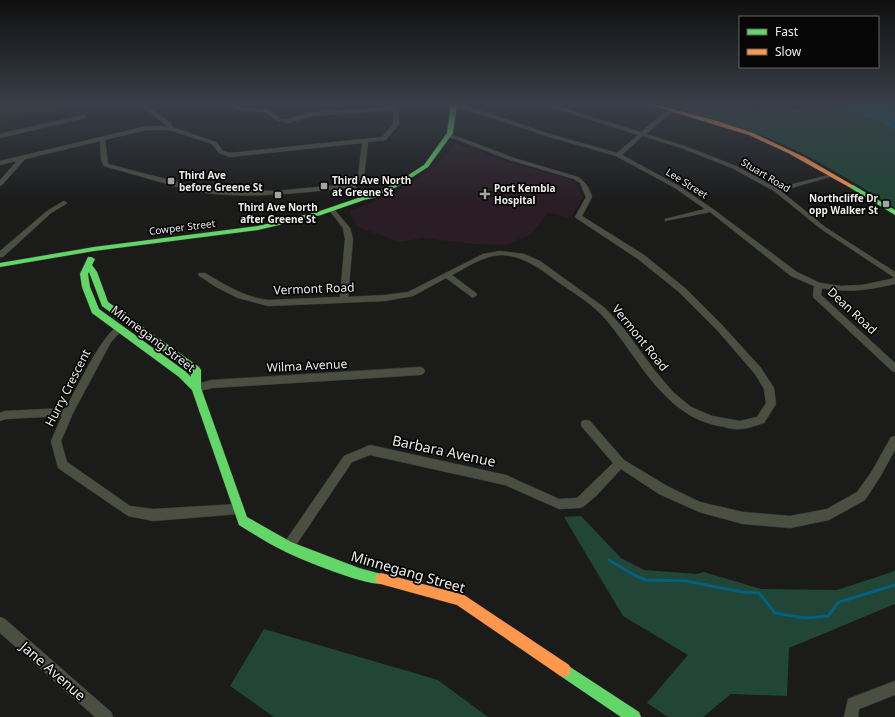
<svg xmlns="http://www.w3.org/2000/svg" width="895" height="717" viewBox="0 0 895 717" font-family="'Noto Sans',sans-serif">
  <rect width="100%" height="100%" fill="#1b1b1a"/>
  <path fill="#2b1e14" d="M0,103h91l-91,19z"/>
  <path fill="#2a1d25" d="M455,143l53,19 60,16 10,8 5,11 -12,21 -23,-5 -17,21 -25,11 -33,-1 -50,-6 -23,4 -43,-15 -8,-16 47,-19 32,-21 22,-20z"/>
  <path fill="#214536" d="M655,103h57l39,8 72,-3 8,-4 23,11 27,7 14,8v78c-37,-23 -74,-47 -115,-65 -40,-17 -82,-28 -125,-40z
    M581,516l40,42 23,12 53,4 7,-2 57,17 76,1 55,-18 3,-2v34l-106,44 -2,48 -56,-2 -28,23h-35l-21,-14 41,-48 -65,-39 -59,-99z
    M264,629l174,51 50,37h-214l-44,-31z"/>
  <path fill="#02617d" d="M831,103h64v27l-14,-8 -27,-7 -23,-11z"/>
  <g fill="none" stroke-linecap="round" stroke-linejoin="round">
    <path stroke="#02617d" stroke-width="3" d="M609,560l25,15 12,5 40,1 56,11 17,1 16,20 30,5 23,-2 11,-14 56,-17"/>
    <g stroke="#383837" stroke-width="1">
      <path id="street" d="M138,103h5l28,20 1,4 44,15 7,9 7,2 152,-16 11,-13v-14l-81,6 -23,7 -11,-2 -13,-9 -23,-1 -19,-7v-1h6l14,5 25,2 13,9h8l23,-7 81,-5v-4h4l2,21 -13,16 -18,2 -4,36 -9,8 11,12 -3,2 -14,-12c-51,5 -106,12 -157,3l-88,-25 -3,-7 -1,-18 -75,18 -23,26 -2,1v-6l17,-19 -17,4v-4l147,-35h20zM147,130h22l43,14 7,9 11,4 132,-14 -4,34 -9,7 -74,7 -71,-2 -96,-25 -3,-24z
        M538,103h7l96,29 28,-23h4v2l-27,23 39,12 51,20 41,22 56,-14v2l-52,15 44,36 70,45v12c-29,6 -44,9 -73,4l-1,7 74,68v9l-3,-1 -78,-73 -1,-2 1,-10 -23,-10 -81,-64 -45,9v-2l40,-10 -30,-21 -59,-32 -70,-20 -84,-28h-8l-3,-2 3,-2 10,1 86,29 67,19 21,-18zM643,136l38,12 51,20 42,23 47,38 74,49 -33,7 -21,1 -21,-3 -23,-11 -84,-63 -34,-23 -57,-31z
        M83,115l2,1v2l-85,20v-4z
        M448,134l11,3 55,21 64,19c8,5 11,11 14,20l-10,19 62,39 41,33 38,38 38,42 13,20 2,16 -12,19c-7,2 -17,6 -24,6 -7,1 -14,-2 -21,-3 -58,-11 -82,-73 -118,-112 -13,-13 -32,-24 -47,-35 -16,-12 -33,-24 -54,-24 -17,1 -33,12 -48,20l24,18 1,2 -4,3 -27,-20 -33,18 -28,5 -117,5 -30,-8 -22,-11 -18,-12 1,-2h6c20,12 39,24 63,27l72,-3 5,-58 -2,-11 -14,-18 3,-2 2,1 16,19 3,11 -5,58 37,-2 23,-3 75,-38 17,-3 24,3 16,7 65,47 19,21 31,42 18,21 18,15 21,9 28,5 17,-4 9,-14 -2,-14 -9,-15 -38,-44 -38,-38 -41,-33 -62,-41 -1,-1 11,-20 -6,-14 -6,-4 -64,-19 -55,-21 -9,-2 -1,-1z
        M64,201l3,2 -1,1 -15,9 -48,44h-3v-6l47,-40z
        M119,326l4,3 -12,13 -38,71 -12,28 6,21 63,44 23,3 85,-5 4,1 2,4 -2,4 -4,1 -85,7 -25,-5 -70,-48 -7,-27 11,-25 -56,3 -6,2v-8l5,-2 61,-3c9,-16 38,-78 53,-82z
        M420,367l3,1 2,3 -2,3 -3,1 -208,13 -16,4 -3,-1 -2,-3 2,-3 19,-5z
        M586,420l4,1 34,39 43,26 33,16 43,10 47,4 37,-7 30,-17 15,-21 19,-34 4,-1v14l-15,27 -15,23 -36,20 -39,8 -47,-4 -44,-12 -40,-18 -38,-25 -24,26 -14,12 -4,1 -20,1 -54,-24 -135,-30 -18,7 -60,89 -4,2 -4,-2 -2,-4 2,-4 60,-87 26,-11 136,30 53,24 18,-1 36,-35 -31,-36 -1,-3 1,-3z
        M0,617l5,2 106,93 2,5h-18l-95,-84z
        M895,681v14l-36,14 -1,8h-14l4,-18z"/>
    </g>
    <g stroke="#383837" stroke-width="1">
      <path id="fast" d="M451,103h6l-4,30 -25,34 -28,18 -23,12 -13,3 -43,15 -63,15 -164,21 -94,16v-4l94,-16 164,-21 59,-14 44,-15 12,-3 23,-11 28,-18 23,-32z
        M849,185h4l42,25v5l-46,-28z
        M88,257h3l4,2 -3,6 5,7 11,30 91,65 2,3v18l46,129 44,25 68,26 26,7 2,4 -2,4c-12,6 -86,-24 -101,-32 -15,-7 -30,-17 -45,-26l-47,-135 -13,-13 -87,-64 -10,-26 -2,-13zM89,272l13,34 89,66v5l-6,-6 -86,-62 -9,-22 -2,-13z
        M564,663l75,49 2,5h-20l-62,-42 -2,-5 2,-5z"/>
    </g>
    <g stroke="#383837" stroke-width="1">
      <path id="slow" d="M643,103h7l64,17 39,13 51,24 50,29 -5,1 -61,-34 -39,-18z
        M381,573l83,22 105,70 2,5 -2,5 -5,2 -5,-2 -102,-70 -80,-22 -2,-4 2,-4z"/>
    </g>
    <use href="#street" fill="#4b4f42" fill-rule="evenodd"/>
    <use href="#fast" fill="#63d668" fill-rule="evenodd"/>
    <use href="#slow" fill="#ff974d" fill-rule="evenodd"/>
  </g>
  <linearGradient id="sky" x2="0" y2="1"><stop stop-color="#0f0f0e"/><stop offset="0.51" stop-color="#393f49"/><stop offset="1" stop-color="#393f49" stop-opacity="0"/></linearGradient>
  <rect width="895" height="203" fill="url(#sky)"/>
  <g fill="#a4a3a2" stroke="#060606" stroke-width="1.5">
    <rect x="167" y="177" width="8" height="8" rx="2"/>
    <rect x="320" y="182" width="8" height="8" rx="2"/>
    <path d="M483 188h4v4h4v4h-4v4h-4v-4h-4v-4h4z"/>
    <rect x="274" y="191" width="8" height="8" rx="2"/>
    <rect x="882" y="200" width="8" height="8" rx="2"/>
  </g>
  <g text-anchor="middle" stroke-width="3.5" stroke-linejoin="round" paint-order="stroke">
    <g font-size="10" font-weight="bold" fill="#edeceb" stroke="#060606" text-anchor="start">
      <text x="179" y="179">Third Ave<tspan x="179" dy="12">before Greene St</tspan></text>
      <text x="332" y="184">Third Ave North<tspan x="332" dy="12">at Greene St</tspan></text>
      <text x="494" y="192">Port Kembla<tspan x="494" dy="12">Hospital</tspan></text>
      <text x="878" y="202" text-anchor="end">Northcliffe Dr<tspan x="878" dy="12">opp Walker St</tspan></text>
      <text x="278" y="211" text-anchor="middle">Third Ave North<tspan x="278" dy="12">after Greene St</tspan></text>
    </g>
    <g font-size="10" fill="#edeceb" stroke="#060606">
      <text transform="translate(766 175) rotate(31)" y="4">Stuart Road</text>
      <text transform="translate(687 183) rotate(32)" y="4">Lee Street</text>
      <text transform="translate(182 227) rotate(-7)" y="4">Cowper Street</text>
    </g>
    <g font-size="12" fill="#edeceb" stroke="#060606">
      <text transform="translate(314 289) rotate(-2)" y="4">Vermont Road</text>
      <text transform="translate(852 311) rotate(43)" y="4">Dean Road</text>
      <text transform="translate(640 338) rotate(51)" y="4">Vermont Road</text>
      <text transform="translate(153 339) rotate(37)" y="4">Minnegang Street</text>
      <text transform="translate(307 366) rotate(-3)" y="4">Wilma Avenue</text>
      <text transform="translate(68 388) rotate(-63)" y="4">Hurry Crescent</text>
    </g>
    <g font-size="14" fill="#edeceb" stroke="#060606">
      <text transform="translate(444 451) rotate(12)" y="5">Barbara Avenue</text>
      <text transform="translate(408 572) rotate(16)" y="5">Minnegang Street</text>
      <text transform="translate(53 671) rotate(41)" y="5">Jane Avenue</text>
    </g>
  </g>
  <rect x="739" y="16" width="140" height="52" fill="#060606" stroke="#626262"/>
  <rect x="747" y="29" width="20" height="6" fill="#63d668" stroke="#626262"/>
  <text x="775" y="36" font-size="12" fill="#edeceb">Fast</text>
  <rect x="747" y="49" width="20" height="6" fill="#ff974d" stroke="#626262"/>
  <text x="775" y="56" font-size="12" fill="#edeceb">Slow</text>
</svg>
